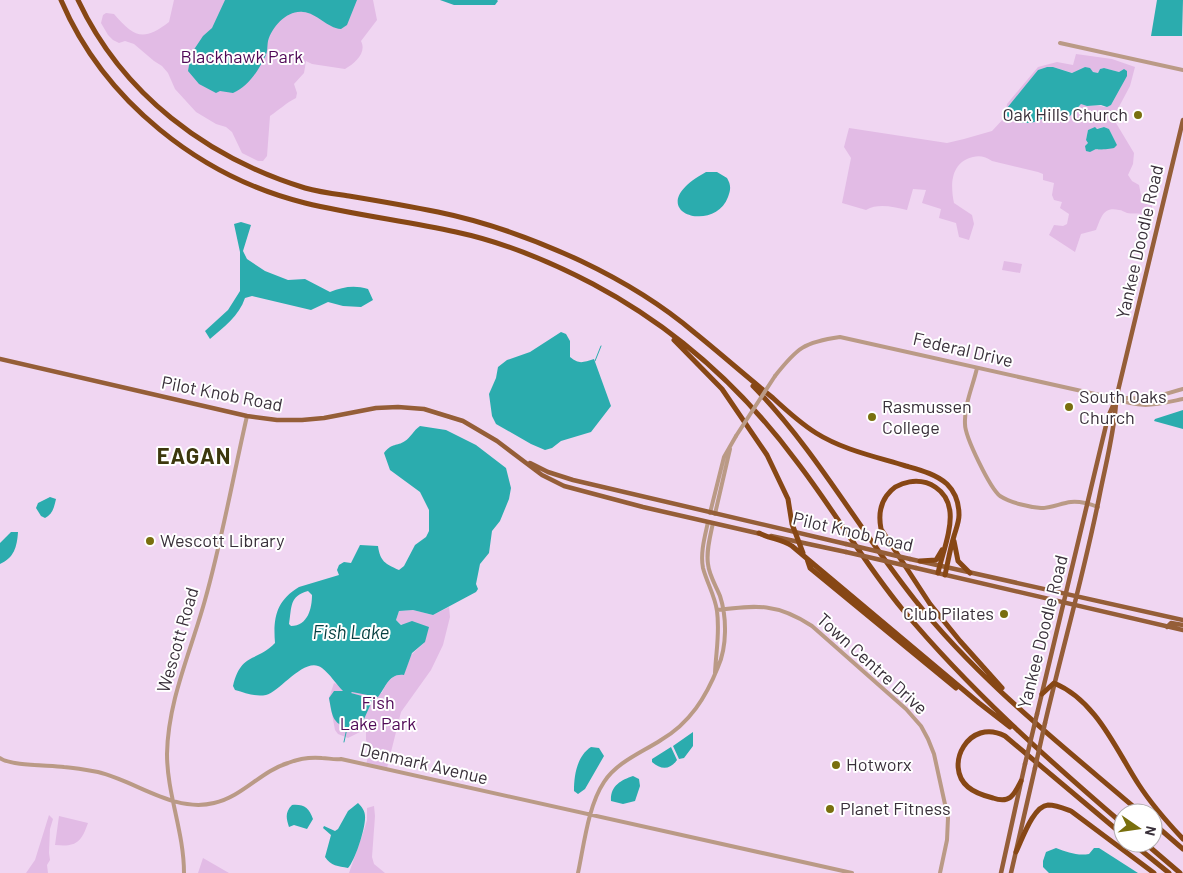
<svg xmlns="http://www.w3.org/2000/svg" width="1183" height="873" viewBox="0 0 1183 873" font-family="Barlow,sans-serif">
  <rect width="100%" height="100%" fill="#f0d6f2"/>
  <path fill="#e2bbe5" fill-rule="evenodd" d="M174,0h199l4,20 -16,21c6,12 -6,22 -16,28l-33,-5 -6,-3 -2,12 -10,11 3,9 -1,5c-10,5 -17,12 -26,18l-3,40 -4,5h-5l-16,-8 -10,-21 -6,-5 -10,-3 -20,-12 -21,-23 -7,-16 -6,-7 -8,-5 -20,-17 -9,-3 -6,2 -6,-3 -5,-5 -7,-12 2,-8 3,-2 8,1c20,23 29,28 55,8z
    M1076,54l36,5 23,8 -5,19 -17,32 21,35 -1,11 -5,11 4,6 7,4 2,10 12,5 -2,14 -3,6 -5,-2 -1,-4c-5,-1 -10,0 -15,-1 -3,-1 -5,-3 -8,-3 -16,-4 -18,8 -23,20l-15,4 -6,18 -26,-17 5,-10 9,1 4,-2 2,-10 -9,-6 2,-6 -8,-2 -2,-5 2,-12 -11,-3v-6l-5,-2 -46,-11c-6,-4 -12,-6 -19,-4 -22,5 -23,27 -19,46l18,12 2,9 -5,16 -10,-3 -3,-14 -17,-5 2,-9 -19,-6 4,-13 -13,-1 -6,21c-15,-3 -28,-7 -41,0l-24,-7 9,-45 -7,-11 5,-19 98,15 17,-4 28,-8 13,-14 2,-13 31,-37 19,-5 16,3zM1047,67h6l20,6 12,-6 8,5 5,1 2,-4 4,-1 15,4 5,-3 -3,18 -10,18 -7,2c-5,-3 -16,0 -23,-3l-11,12 -8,-4 -16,3 -30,-17 22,-28zM1104,127l5,2 8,16 -18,5 -3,-1 -10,2 2,-8 -2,-3 2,-10z
    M1004,261l18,3 -2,9 -18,-3z
    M449,607l1,10 -7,28 -12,25 -30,42 -14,56 -21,-3 4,-17 -4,-8v-9l-6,1 -12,6 -10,-4 -3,-4 -6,-32 5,-15 18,8 30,2c4,-10 10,-19 22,-19l7,-19 13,-12 -28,-23 3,-9 14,-1 20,5z
    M374,806l1,10 -3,41 2,7 11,9h-36l15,-43 3,-10v-12z
    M49,815l4,4 -3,10 -1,24 1,7 -3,5 1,8h-22l9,-13z
    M59,816l29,7c-7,20 -12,24 -33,22z
    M203,858l26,15h-31z"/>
  <path fill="#2bacae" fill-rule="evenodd" d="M225,0h132l-10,25 -6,4c-14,-1 -24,-16 -38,-17 -16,-2 -31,15 -35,29 -1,5 0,11 -3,16 -7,14 -17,30 -32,36l-13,-2 -4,2 -17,-9 -11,-13 3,-17 12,-18 9,-8z
    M440,0h57l1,1 -3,4h-41z
    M1157,0h26l-1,36h-31z
    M1047,67h6l19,6 13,-6 5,1 3,4 5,1 2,-4 4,-1 15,4 5,-3 3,2v5l-16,29 -4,2 -6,-2 -14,1 -6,-2 -11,12c-24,-13 -31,21 -63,0v-8l31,-38z
    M1095,127l2,2 7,-2 5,2 8,16 -3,3c-4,1 -16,2 -18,1l-6,3 -4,-1 -1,-5 3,-3 -2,-3 2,-10z
    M706,172h11l10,6c4,7 4,11 1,19 -14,39 -91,13 -22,-25z
    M241,222l10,3 -8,26 4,8 18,12 23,9 17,-1 25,13c13,-5 24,-7 38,-3l5,11 -12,7 -18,-1 -15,-4 -17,8 -59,-14 -7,2c-6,18 -21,29 -35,41l-5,-8 23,-21 12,-19v-39l-6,-28z
    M561,332l5,2 4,7v16c10,8 13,5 24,2l17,47 -20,26 -30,9 -9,7 -7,2 -14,-6 -35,-20 -4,-8 -3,-22 7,-16 2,-11 9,-7 23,-8z
    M1183,410v19l-29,-8 1,-2z
    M420,426l26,4 30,15 30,23 5,20 -2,11 -9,22 -8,10 -3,22 -9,11 -4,20 2,5 -2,3 -43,23 -20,-5 -14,1 -3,9 5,5 11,-4 17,6 -4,15 -13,11 -8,22c-15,-2 -18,12 -26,22l-26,-5 -1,1 22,6 -13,29 -6,4c-22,-10 -21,-12 -25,-34l5,-7h9c-7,-7 -13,-17 -21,-23 -17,-13 -42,24 -56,27 -11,2 -20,-2 -31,-5l-2,-4c8,-34 24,-24 42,-43 -2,-25 1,-42 24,-56l40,-12 -2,-5 2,-5 5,-3 7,1 9,-18 18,1c2,15 7,18 21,24l5,-4 11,-21 11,-8 3,-6v-21l-9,-18 -30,-22 -6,-17c9,-11 12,-6 21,-12 5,-3 9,-11 15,-15zM308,591l4,4c0,13 -4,31 -21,31l-2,-2c3,-17 0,-28 19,-33z
    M50,497l6,2c-2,8 -3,15 -11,19l-4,-2 -5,-8 2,-5z
    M11,532h7c-1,15 -4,26 -18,32v-21z
    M693,732v14l-9,12 -5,1 -6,-13z
    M591,747l8,1 5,8 -19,33 -7,5 -4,-3c0,-16 3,-35 17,-44z
    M671,747l6,13c-7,10 -16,10 -25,2v-3z
    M633,776l6,3 1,7 -5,15 -12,3 -12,-3c-1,-15 10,-21 22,-25z
    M358,803c4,4 7,8 7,13 1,11 -10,45 -17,52 -10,-2 -17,-2 -23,-11l6,-22 -8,-7 1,-2 11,5 3,-2 10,-18z
    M292,805c12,-1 17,3 21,14l-6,10 -13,-4 -5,2c-3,-9 -4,-15 3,-22z
    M1056,848c11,4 21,8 33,6l5,-6h5l39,25h-89l-6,-6v-6l3,-9z"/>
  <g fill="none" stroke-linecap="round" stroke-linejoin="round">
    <path stroke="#2bacae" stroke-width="1" d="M595,361l6,-15
      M344,742l3,-14"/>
    <path stroke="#ba9a86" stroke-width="4" d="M1060,43l123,27
      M977,368c-4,18 -13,37 -12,56 0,13 25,64 35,72 11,7 29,11 41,12 11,0 20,-5 30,-6 9,-1 19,2 27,5
      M775,376c22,-28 29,-34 65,-39l273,61c29,11 41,7 70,1
      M1116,399c10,-2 18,0 28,-1 13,-1 26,-5 39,-9
      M710,513l14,-56 12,-21
      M715,514l15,-65
      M708,522c-3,14 -8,31 -5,46 4,15 12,28 14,43 3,22 -1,40 -2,62
      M717,610c40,-5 60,-7 95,16l94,83 15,17 7,13 6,15 14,64 -1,22 -7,33
      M0,758c11,8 49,7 64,9 11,1 23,3 34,5 38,9 76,41 116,31 28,-6 47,-32 74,-40 10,-4 23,-6 34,-5 6,0 12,2 19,1l511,114
      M184,873c0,-41 -17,-79 -17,-119 1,-54 24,-103 38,-154 17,-60 28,-123 42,-184
      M578,873c6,-28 10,-67 26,-91 13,-20 37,-29 57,-42 29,-17 45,-43 57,-73 9,-20 9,-50 2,-71 -4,-10 -11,-21 -12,-32 -2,-13 2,-27 5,-41"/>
    <path stroke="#955e38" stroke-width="4.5" d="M0,359l247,57 30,4h25l22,-2 52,-10 22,-1 26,2 39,12 34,20 45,34 22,11 79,21 118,27
      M530,463l18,9 25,8 273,64
      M771,536l75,16
      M910,559l273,61
      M916,568l267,62
      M1167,627l4,-4 12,2
      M1037,714l71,-297 8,-18 67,-279
      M1045,723c18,-77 40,-153 55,-230 6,-30 14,-60 16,-90
      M1001,873l24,-109
      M1011,873l24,-105"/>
    <path stroke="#874715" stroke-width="5" d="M61,0c43,101 139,177 244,203 50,12 101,18 151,29 47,10 95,30 137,52 81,43 150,105 204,178 37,48 67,101 106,148 66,79 142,147 220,214
      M78,0c44,94 129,158 227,188 14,4 30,6 44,8 30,5 59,10 89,16 49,10 98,28 143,49 40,19 80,43 114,72 26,21 52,44 78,65 14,13 27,25 43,35 27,17 61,24 90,33 14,4 30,8 41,18 8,8 12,20 12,31 0,7 -3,14 -5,21 -4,13 -6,26 -9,39
      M674,340l48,49 45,66 21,44 4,25 11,29
      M753,386c63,64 106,144 162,214 64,81 148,146 226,213
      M759,533c11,6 23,6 33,13l187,157 31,24
      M954,541l4,20 12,12
      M807,559l3,9 146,120
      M920,561l16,-1 6,-10
      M938,573c4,-18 14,-43 12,-61 -5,-46 -80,-40 -69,17l49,75 30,37 42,47
      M1042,694l12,-11c43,18 62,67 85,102 13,20 28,37 44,54
      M1021,781c-7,14 -11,23 -28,17 -8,-2 -18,-5 -25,-11 -25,-21 1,-70 37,-51l118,99
      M1153,823l30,26
      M1132,843l37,30
      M1145,843l35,30
      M1016,852c6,-12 17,-46 32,-47 8,0 15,3 23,6l83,62"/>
    <path stroke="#ba9a86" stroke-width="4" d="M736,436l39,-60"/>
    <path stroke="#955e38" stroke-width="4.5" d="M846,544l64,15
      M846,552l70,16
      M1025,764l12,-50
      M1035,768l10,-45"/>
  </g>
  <g fill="#796f0e" stroke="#fff" stroke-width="2">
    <circle cx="1138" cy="115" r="5"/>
    <circle cx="1069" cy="407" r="5"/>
    <circle cx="872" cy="417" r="5"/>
    <circle cx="150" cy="541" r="5"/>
    <circle cx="1004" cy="614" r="5"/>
    <circle cx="836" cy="765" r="5"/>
    <circle cx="830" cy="809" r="5"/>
  </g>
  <g text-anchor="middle" stroke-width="4" stroke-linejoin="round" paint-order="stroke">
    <g font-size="18" fill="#510a58" stroke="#fff">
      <text x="242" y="63">Blackhawk Park</text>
      <text x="378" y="709">Fish<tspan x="378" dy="21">Lake Park</tspan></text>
    </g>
    <g font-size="18" fill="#39303a" stroke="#fff" text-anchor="start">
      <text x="1128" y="121" text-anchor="end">Oak Hills Church</text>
      <text x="1079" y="403">South Oaks<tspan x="1079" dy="21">Church</tspan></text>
      <text x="882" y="413">Rasmussen<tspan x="882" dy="21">College</tspan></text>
      <text x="160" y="547">Wescott Library</text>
      <text x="994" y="620" text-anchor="end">Club Pilates</text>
      <text x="846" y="771">Hotworx</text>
      <text x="840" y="815">Planet Fitness</text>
    </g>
    <g font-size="18" fill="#39303a" stroke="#fff">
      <text transform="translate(1140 242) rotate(-77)" y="6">Yankee Doodle Road</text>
      <text transform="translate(963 350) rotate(13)" y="6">Federal Drive</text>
      <text transform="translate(222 394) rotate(11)" y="6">Pilot Knob Road</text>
      <text transform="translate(853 532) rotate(13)" y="6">Pilot Knob Road</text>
      <text transform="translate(1043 632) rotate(-76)" y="6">Yankee Doodle Road</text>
      <text transform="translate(178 640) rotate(-74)" y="6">Wescott Road</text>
      <text transform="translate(872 664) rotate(42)" y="6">Town Centre Drive</text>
      <text transform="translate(424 764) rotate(13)" y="6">Denmark Avenue</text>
    </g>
    <g font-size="19" font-style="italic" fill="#063f41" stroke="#fff">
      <text x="351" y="639">Fish Lake</text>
    </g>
    <g font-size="22" font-weight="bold" letter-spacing="1" fill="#3c370d" stroke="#fff">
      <text x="194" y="464">EAGAN</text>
    </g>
  </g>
  <g transform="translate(1138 828) rotate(103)"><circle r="24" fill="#ffffff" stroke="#b0acb0"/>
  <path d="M0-4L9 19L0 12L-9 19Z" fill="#796f0e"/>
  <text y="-8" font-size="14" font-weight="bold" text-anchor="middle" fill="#39303a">N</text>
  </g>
</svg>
